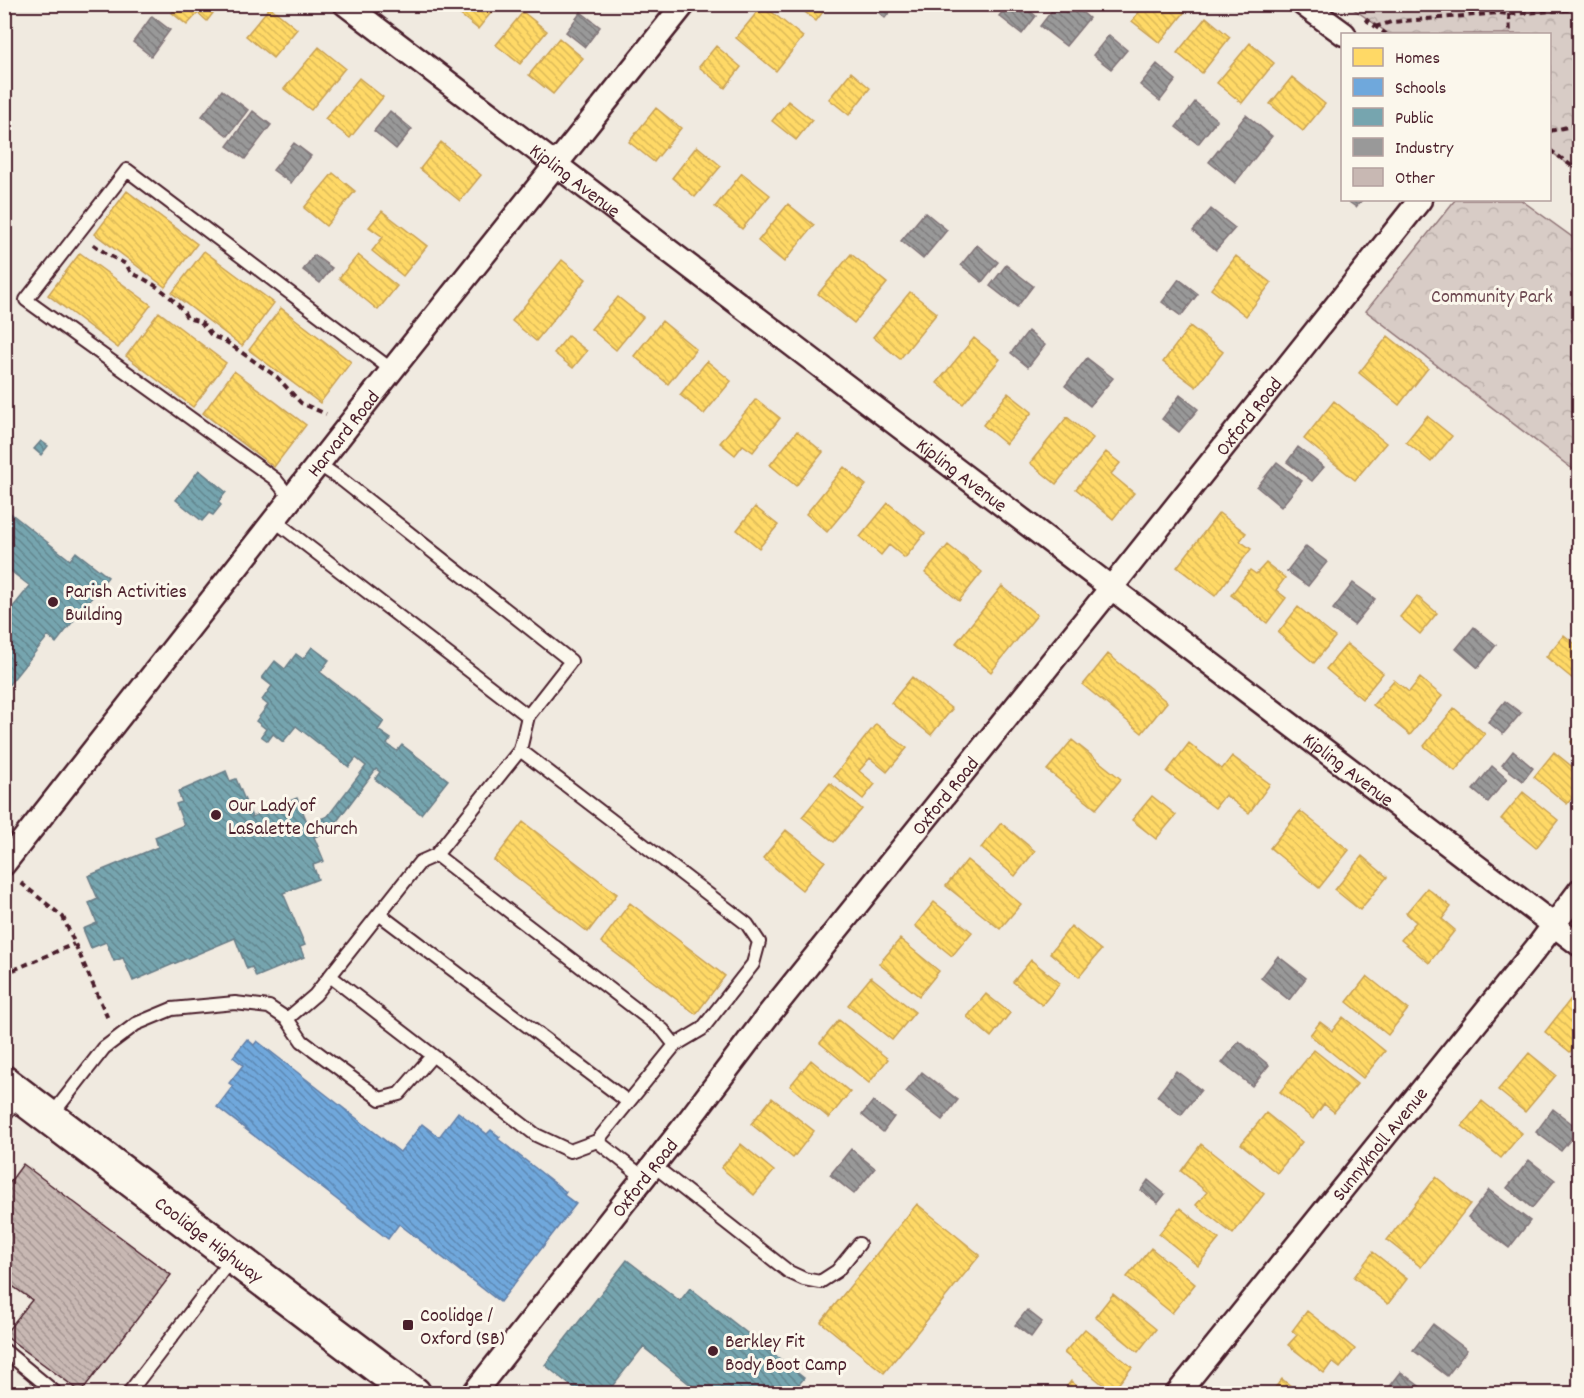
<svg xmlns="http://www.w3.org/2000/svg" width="1584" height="1398" viewBox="0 0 1584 1398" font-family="Dekko,sans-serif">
  <defs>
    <pattern id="forest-crowns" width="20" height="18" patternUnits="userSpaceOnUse" patternTransform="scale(1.5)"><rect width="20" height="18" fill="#d8ccc6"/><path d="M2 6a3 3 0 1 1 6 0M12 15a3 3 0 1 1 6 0" fill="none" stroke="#bbafaa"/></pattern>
    <pattern id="homes-back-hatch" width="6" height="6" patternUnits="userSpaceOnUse" patternTransform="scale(1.5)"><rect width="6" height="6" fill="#ffd966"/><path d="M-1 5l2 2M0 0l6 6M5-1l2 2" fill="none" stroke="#dcba59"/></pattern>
    <pattern id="schools-back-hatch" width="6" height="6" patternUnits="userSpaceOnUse" patternTransform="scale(1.5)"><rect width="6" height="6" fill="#6fa8dc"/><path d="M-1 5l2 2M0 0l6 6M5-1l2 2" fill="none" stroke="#5d88b3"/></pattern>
    <pattern id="public-back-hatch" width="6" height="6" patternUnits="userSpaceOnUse" patternTransform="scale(1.5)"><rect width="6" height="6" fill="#76a5af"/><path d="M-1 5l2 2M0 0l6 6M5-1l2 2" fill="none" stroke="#63868f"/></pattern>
    <pattern id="industry-back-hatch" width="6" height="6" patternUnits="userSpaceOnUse" patternTransform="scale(1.5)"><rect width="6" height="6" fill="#999"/><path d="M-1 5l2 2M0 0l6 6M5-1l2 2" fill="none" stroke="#7f7c7d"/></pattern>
    <pattern id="building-back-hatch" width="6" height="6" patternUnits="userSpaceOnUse" patternTransform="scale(1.5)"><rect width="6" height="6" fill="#c8b8b3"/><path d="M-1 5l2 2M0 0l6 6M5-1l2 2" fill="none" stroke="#a49592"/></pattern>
  </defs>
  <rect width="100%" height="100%" fill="#f0eae0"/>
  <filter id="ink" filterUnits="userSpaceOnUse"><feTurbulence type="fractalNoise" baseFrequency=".0167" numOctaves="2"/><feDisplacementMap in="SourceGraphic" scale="12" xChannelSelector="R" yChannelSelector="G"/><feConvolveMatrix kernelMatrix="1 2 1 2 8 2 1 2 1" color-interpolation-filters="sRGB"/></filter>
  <g filter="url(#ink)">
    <path fill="url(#forest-crowns)" stroke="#917678" stroke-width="1.5" d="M1348,5h231v167l-29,-21v-117h-161z
      M1455,200h66l58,42v232l-213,-163z"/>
    <path fill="url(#homes-back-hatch)" stroke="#c9a154" stroke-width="1.5" d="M179,4h41l-13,17 -9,-8 -11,12 -15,-12z
      M457,4h41l-20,25 -25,-20z
      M795,4h34l-13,17z
      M1145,4h46l-31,39 -28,-22z
      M763,5l40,32 -27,34 -40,-33z
      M270,7l27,22 -24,29 -27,-22z
      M523,12l24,19 -27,33 -24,-19z
      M1206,17l24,20 -28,36 -25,-20z
      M559,38l24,20 -30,36 -24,-19z
      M1250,43l24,20 -32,40 -25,-20z
      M716,46l25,21 -16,21 -26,-21z
      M319,47l26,21 -34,42 -27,-21z
      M851,72l19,16 -21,27 -20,-16z
      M1292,77l33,27 -22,27 -33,-27z
      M359,78l24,19 -33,41 -25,-19z
      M788,101l24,19 -16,20 -24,-19z
      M656,108l25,20 -27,34 -25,-20z
      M441,142l40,33 -21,26 -40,-32z
      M697,146l24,20 -26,31 -23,-19z
      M333,173l22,18 -29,35 -22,-18z
      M742,173l28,22 -28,34 -27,-22z
      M127,191l70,53 -32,43 -70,-53z
      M788,204l26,21 -30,37 -26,-21z
      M382,211l45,35 -24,30 -31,-25 11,-14 -14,-10z
      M204,251l70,52 -32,43 -70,-53z
      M80,253l71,52 -33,43 -70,-53z
      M851,254l36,29 -33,40 -36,-29z
      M358,255l39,31 -19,24 -39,-32z
      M1236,256l35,27 -25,33 -35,-27z
      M562,260l24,19 -50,62 -24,-20z
      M910,292l27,21 -37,46 -27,-22z
      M618,297l25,20 -27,33 -25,-21z
      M281,308l70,54 -31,41 -71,-53z
      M159,312l67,51 -33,44 -67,-51z
      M662,321l34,28 -28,35 -34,-28z
      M1190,326l33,26 -27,35 -33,-25z
      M568,336l19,15 -14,17 -19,-15z
      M1388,336l40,32 -29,37 -40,-32z
      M974,338l26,21 -37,45 -26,-21z
      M707,361l24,20 -27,33 -24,-19z
      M234,371l72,54 -32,42 -71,-54z
      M1008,393l24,19 -26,32 -23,-19z
      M756,399l24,19 -27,34 -10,-7 -8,10 -15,-12z
      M1334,401l52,42 -31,37 -51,-41z
      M1427,416l25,20 -21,26 -25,-20z
      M1067,417l26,21 -37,46 -26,-21z
      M797,431l26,21 -27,34 -26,-21z
      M1106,452l14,11 -9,11 23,19 -21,26 -37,-30z
      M844,467l22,18 -39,47 -21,-18z
      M888,503l37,30 -20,25 -16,-13 -8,10 -21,-18z
      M755,507l23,18 -19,23 -22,-18z
      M1219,513l27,20 -6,8 11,8 -36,47 -38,-29z
      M948,545l34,27 -23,29 -34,-28z
      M1266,563l19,15 -9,12 10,8 -19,25 -36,-28 19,-25 6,4z
      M1002,586l35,29 -46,57 -35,-29z
      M1417,596l20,17 -17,21 -20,-17z
      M1298,607l37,30 -21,26 -36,-30z
      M1564,635l16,13v23l-7,8 -27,-22z
      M1347,644l36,29 -21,26 -36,-30z
      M1108,654l59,48 -25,31 -59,-48z
      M912,677l40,32 -21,26 -40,-32z
      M1420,678l22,18 -32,39 -37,-30 21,-25 15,12z
      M1454,708l31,26 -30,37 -31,-25z
      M876,724l31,24 -20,24 -17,-14 -11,13 16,13 -12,15 -29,-23z
      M1580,732v17l-9,-7z
      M1072,740l49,39 -25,30 -49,-39z
      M1189,743l33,26 10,-13 38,28 -21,29 -24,-18 -10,13 -48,-36z
      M1554,752l26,21v16l-13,15 -33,-27z
      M830,783l32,26 -28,33 -32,-25z
      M1523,792l35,28 -22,28 -35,-29z
      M1152,796l24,19 -20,24 -24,-19z
      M1300,811l49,39 -30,38 -49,-40z
      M523,822l94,72 -29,38 -94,-72z
      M1001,823l34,28 -20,25 -34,-28z
      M786,830l39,31 -23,29 -39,-32z
      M1362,856l25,21 -27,33 -25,-20z
      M967,860l54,44 -21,25 -54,-43z
      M1427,888l24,19 -9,12 13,11 -26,33 -28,-23 15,-18 -10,-9z
      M934,902l38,30 -20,24 -37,-30z
      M630,903l95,73 -29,38 -95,-72z
      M1071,926l30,24 -22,27 -29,-24z
      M900,939l39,32 -20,25 -40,-32z
      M1031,960l29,23 -18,22 -29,-23z
      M1367,976l41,33 -20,26 -41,-33z
      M871,977l44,35 -23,28 -44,-35z
      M986,994l24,19 -19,24 -24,-20z
      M1573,996l7,5v40l-10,11 -25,-20z
      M1343,1017l42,34 -22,27 -53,-43 10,-13 12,9z
      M839,1020l49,39 -19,24 -49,-40z
      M1314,1050l43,34 -23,28 -10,-8 -11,15 -33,-27z
      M1529,1053l27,22 -31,37 -27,-22z
      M811,1060l39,32 -21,26 -39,-32z
      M772,1098l42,33 -21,27 -42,-34z
      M1482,1101l40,32 -21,25 -39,-32z
      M1266,1113l36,29 -25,31 -36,-29z
      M741,1144l33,27 -20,24 -33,-27z
      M1201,1144l63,50 -31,40 -37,-29 11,-13 -26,-21z
      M1436,1177l34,27 -49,63 -34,-27z
      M917,1204l63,51 -96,118 -63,-51z
      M1180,1208l39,31 -21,26 -39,-31z
      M1151,1248l44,36 -23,29 -45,-36z
      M1373,1252l34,27 -19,25 -34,-27z
      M1113,1294l43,35 -18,23 -43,-35z
      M1307,1311l48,38 -15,19 -8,-6 -8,11 -36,-28 9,-10 -5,-4z
      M1085,1329l47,38 -20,25 -48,-39z
      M1282,1379l19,15h-31z
      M1071,1381l15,13h-25z"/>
    <path fill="url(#schools-back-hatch)" stroke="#647fa7" stroke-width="1.5" d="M247,1039l7,6 3,-4 143,111 22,-28 17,13 19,-25 29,22 4,-4 9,7 -2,2 68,53 -2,3 12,9 -76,98 -101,-78 -11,15 -171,-132 16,-21 -4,-3 14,-18 -10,-8z"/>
    <path fill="url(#public-back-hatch)" stroke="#697d87" stroke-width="1.5" d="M41,441l7,5 -7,9 -7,-6z
      M199,470l27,22 -8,10 3,3 -8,10 -4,-2 -7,8 -26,-21z
      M4,508l66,52 6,-8 32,25 -52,66 -8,-7 -41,51 -3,-2v-67l26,-32 -26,-20z
      M312,647l17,13 -9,12 64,49 -6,9 13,9 -4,5 10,7 5,-6 46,35 -27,34 -46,-35 5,-7 -4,-3 -39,52 6,5 -6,8 -6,-4 -17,7 10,24 -11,4 5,14 -35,14 22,52 -5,2 4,10 -48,20 -4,-10 -5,2 -12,-31 -102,43 -10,-23 -9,3 -8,-19 -15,6 -8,-19 14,-6 -8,-20 9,-4 -10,-23 70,-29 -3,-10 29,-12 -8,-21 6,-2 -4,-10 48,-21 4,10 6,-2 16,38 45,-19 11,26 20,-8 38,-50 -10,-8 -7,9 -53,-41 -13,16 -10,-8 -5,7 -7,-5 5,-7 -10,-8 12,-16 -6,-5 10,-14 -10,-8 13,-17 10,8 11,-15 7,5z
      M627,1260l53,41 10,-13 114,90 -13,16h-89l-59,-47 -37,47h-25l-36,-29z"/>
    <path fill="url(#industry-back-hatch)" stroke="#817478" stroke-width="1.5" d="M869,4h27l-11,14z
      M1009,4h13l14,12 -14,18 -23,-18z
      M1057,4h15l17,14 -23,28 -26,-20z
      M581,12l19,15 -15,20 -19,-15z
      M152,16l18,14 -19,26 -18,-14z
      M1109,35l18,15 -16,19 -18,-14z
      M1157,64l19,16 -16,21 -20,-16z
      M222,90l26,20 -20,26 -26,-20z
      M1195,102l22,18 -19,24 -22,-17z
      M253,111l18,14 -26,34 -18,-13z
      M390,111l22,18 -16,20 -22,-18z
      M1246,115l26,21 -37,47 -26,-21z
      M294,143l17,13 -20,27 -18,-13z
      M1346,200h16l-6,7z
      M1211,209l24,19 -19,22 -23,-19z
      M925,212l22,18 -24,29 -22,-18z
      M977,245l21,17 -16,20 -21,-17z
      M314,255l18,13 -12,15 -17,-13z
      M1006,265l27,21 -16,21 -27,-21z
      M1179,279l19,15 -17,22 -19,-14z
      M1028,331l17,14 -17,22 -17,-14z
      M1087,358l26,20 -23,28 -25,-20z
      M1180,395l18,14 -19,23 -17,-13z
      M1298,447l26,20 -12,14 -25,-19z
      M1277,462l25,19 -21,26 -24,-20z
      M1306,546l21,16 -19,24 -21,-15z
      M1353,583l22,16 -21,26 -21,-16z
      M1474,627l22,18 -18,23 -22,-19z
      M1505,701l16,12 -18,21 -15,-12z
      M1513,751l20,17 -10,13 -21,-16z
      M1492,766l15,13 -19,23 -15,-12z
      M1278,956l28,22 -17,22 -28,-22z
      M1239,1041l30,24 -17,21 -30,-23z
      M1176,1071l25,19 -20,25 -24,-19z
      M922,1072l36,28 -16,20 -36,-28z
      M873,1101l21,16 -11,15 -21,-17z
      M1553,1109l26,20 -18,22 -25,-19z
      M851,1149l24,19 -21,26 -24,-19z
      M1529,1160l26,20 -23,28 -25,-20z
      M1148,1180l17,14 -7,9 -17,-13z
      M1489,1190l41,31 -21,27 -41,-31z
      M1027,1310l15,12 -11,15 -16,-12z
      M1433,1324l34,26 -20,26 -34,-26z
      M1401,1372l22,17 -3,5h-36z"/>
    <path fill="url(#building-back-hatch)" stroke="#4a1f2b" stroke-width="1.5" d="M23,1164l148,111 -90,117 -77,-57 28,-35 -28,-20v-90z"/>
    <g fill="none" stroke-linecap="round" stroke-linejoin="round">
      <g stroke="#4a1f2b" stroke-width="16">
        <path id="lane" d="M291,499l-16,-20 -249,-179 101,-130 265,200
          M274,520l254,196
          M520,750l227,174 12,18 -6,22 -51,65 -27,16
          M436,855l227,175 12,15 -78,96
          M379,914l248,187
          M330,976l206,159 34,16 27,-10 46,36
          M287,1019l28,-24 105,-133 16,-7 84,-105 8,-34 43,-55 -229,-181 -24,-16
          M4,1116l16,-21
          M51,1116l53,-68 32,-24 36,-15 63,-6 34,4 18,12 15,22 78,58 19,-5 33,-38
          M653,1165l136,107 15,7 16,3 17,-11 22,-27
          M4,1350l53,44
          M128,1394l104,-136"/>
      </g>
      <g stroke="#4a1f2b" stroke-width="27">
        <g id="street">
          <path id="s1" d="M345,4l1235,941"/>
          <path d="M1303,4l41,30"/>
          <path id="s2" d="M4,864l388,-494 292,-366"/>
          <path id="s3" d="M473,1394l213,-270 83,-110 342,-426 309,-388"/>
          <path id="s4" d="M1177,1394l361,-448 42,-56"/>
        </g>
      </g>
      <g stroke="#4a1f2b" stroke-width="38">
        <g id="secondary">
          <path id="s5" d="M4,1083l410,311"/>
        </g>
      </g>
      <path stroke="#4a1f2b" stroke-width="4" stroke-dasharray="6 4.5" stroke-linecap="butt" d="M1509,14l1,20
        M1365,19l21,15
        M1375,27l16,-5 108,-9 10,1 71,-5
        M1550,131l30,-7
        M1550,150l30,22
        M93,244l15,11 18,9 5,9c19,7 47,26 56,45l14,4 11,14 13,5 52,36 24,26 25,11
        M21,883l42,34 46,104
        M4,974l70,-30"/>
      <use href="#lane" stroke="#fbf7ec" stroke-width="12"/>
      <use href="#street" stroke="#fbf7ec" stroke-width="22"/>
      <use href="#secondary" stroke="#fbf7ec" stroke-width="33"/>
    </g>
  </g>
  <g fill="#4a1f2b" stroke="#fbf7ec" stroke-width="2">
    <circle cx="53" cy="602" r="6"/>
    <circle cx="216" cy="815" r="6"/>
    <rect x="402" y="1319" width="12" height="12" rx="3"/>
    <circle cx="713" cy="1351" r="6"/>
  </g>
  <g text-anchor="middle" stroke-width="6" stroke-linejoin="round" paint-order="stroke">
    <g font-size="20" fill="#4a1f2b" stroke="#fbf7ec">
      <text dy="7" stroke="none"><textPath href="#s1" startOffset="290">Kipling Avenue</textPath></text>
      <text dy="7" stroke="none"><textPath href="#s3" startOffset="1248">Oxford Road</textPath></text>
      <text dy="7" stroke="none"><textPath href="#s2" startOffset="548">Harvard Road</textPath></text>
      <text dy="7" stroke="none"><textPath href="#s1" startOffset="776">Kipling Avenue</textPath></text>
      <text dy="7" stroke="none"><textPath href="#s1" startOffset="1262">Kipling Avenue</textPath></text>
      <text dy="7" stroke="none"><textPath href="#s3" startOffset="762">Oxford Road</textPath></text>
      <text dy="7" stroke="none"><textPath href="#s4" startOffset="322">Sunnyknoll Avenue</textPath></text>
      <text dy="7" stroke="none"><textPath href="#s3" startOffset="276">Oxford Road</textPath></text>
      <text dy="7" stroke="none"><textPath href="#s5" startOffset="258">Coolidge Highway</textPath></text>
    </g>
    <g font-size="20" fill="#6e4a52" stroke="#fbf7ec">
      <text x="1492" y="302">Community Park</text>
    </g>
    <g font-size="20" fill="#4a1f2b" stroke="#fbf7ec" text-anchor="start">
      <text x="65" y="597">Parish Activities<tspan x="65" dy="23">Building</tspan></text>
      <text x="228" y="811">Our Lady of<tspan x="228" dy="23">LaSalette Church</tspan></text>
      <text x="420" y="1321">Coolidge /<tspan x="420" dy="23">Oxford (SB)</tspan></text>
      <text x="725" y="1347">Berkley Fit<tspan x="725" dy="23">Body Boot Camp</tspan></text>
    </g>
  </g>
  <rect width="1584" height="1398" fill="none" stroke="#fbf7ec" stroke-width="24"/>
  <rect x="12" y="12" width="1560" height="1374" fill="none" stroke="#4a1f2b" stroke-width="2" filter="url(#ink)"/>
  <rect x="1341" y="33" width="210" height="168" fill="#fbf7ec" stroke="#b4a19f" stroke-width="1.5"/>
  <rect x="1353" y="48" width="30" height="18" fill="#ffd966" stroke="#b4a19f" stroke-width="1.5"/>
  <text x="1395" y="63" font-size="18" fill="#4a1f2b">Homes</text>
  <rect x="1353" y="78" width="30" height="18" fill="#6fa8dc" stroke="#b4a19f" stroke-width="1.5"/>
  <text x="1395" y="93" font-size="18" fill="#4a1f2b">Schools</text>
  <rect x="1353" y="108" width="30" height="18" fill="#76a5af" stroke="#b4a19f" stroke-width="1.5"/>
  <text x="1395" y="123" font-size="18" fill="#4a1f2b">Public</text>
  <rect x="1353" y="138" width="30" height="18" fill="#999999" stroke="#b4a19f" stroke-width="1.5"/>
  <text x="1395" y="153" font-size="18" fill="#4a1f2b">Industry</text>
  <rect x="1353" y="168" width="30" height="18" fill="#c8b8b3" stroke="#b4a19f" stroke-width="1.5"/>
  <text x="1395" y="183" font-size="18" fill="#4a1f2b">Other</text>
</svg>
